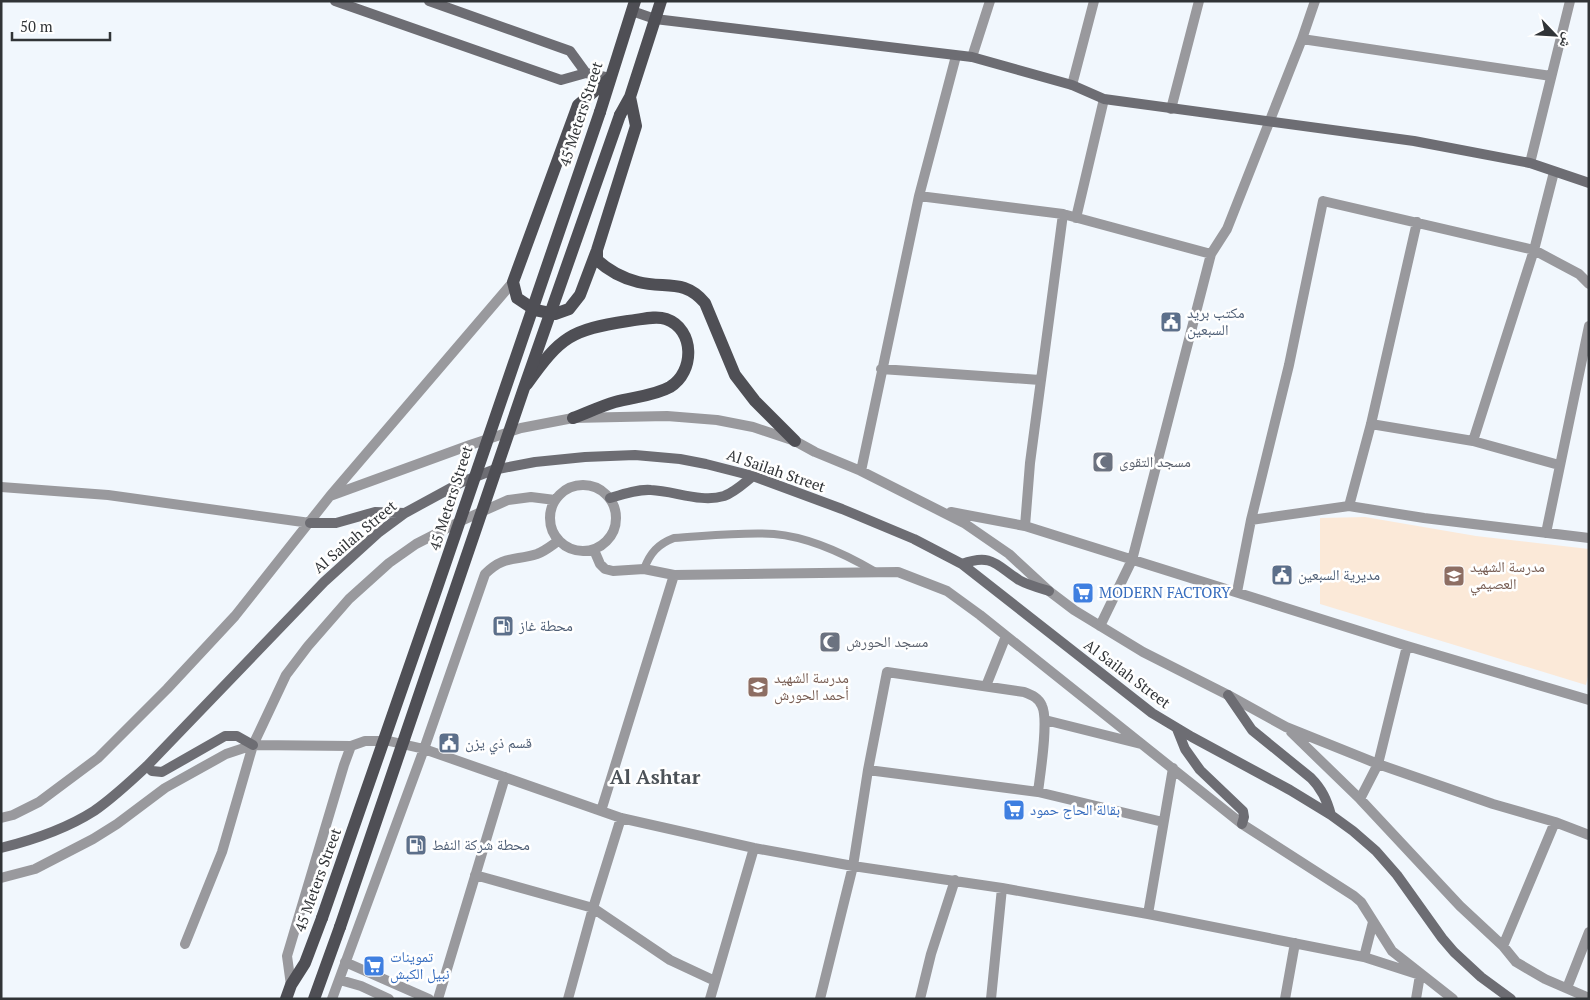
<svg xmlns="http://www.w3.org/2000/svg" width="1590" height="1000" viewBox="0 0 1590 1000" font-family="'PT Serif','Noto Naskh Arabic',serif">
  <rect width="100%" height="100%" fill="#f1f7fd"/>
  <path fill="#fbe9d8" d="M1365,517l111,19 113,13v122l-3,14 -266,-81v-86z"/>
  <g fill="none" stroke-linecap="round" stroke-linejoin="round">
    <path stroke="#99999d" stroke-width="8" d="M644,569c6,-16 14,-25 30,-31 33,-2 67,-6 100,-4 35,3 71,20 100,37"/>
    <path stroke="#99999d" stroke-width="10" d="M1302,39l249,37
      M972,57l18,-56
      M1072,85l22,-84
      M1171,109l28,-108
      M1530,163l40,-162
      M919,196l144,18 148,40
      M1076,218l28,-119
      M881,369l159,11
      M1371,424l102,17 86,24
      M1473,441l61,-191 20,-78
      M861,471l58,-275 37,-140
      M550 518a33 33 0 1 1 66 0a33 33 0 1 1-66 0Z
      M1,487l107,8 202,28
      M330,496l140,-51 51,-17 52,-10 94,-2 50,4 36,7 42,14 20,11 46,19 103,52 45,31 40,37 25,19 69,42 85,43 58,32 92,37 115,40 62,18 34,13
      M1349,506l22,-82 46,-202
      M951,512l74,14 382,120 182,54
      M1251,520l98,-14 75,12 165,20
      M1025,526l5,-63 33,-249
      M1546,533l43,-207
      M594,550l6,14 5,5 8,2 31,-2 30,6 224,-3 49,19 33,24 262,209 112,72 7,6 31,49 61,48
      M1237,592l14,-72 38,-155 34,-164 211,49 45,24 10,10
      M1100,626l32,-66 79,-306 16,-25 75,-190 13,-38
      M986,686l20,-50
      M1045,720l96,24
      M1291,732l69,67 100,107 43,40 13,16 29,17 44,19
      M868,770l170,22 125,30
      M1360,799l18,-35 29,-118
      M601,811l73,-236
      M1,818l12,-3 26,-13 59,-44 69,-69 68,-73 95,-120 183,-214
      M475,875l118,33 77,52 45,21
      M1,878l34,-9 58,-30 24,-15 48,-36 61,-34 27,-9 98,1 14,-5h24l35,8 197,69 133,30 99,18 149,22 146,26 216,43 56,18 -4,24
      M1148,914l25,-146
      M185,944l37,-92 31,-107 33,-70 22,-29 41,-47 40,-36 27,-19 45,-23 47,-21 23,-3 24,3
      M1503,946l52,-124
      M1364,957l9,-35
      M345,962l84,37
      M340,980l21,6 28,13
      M291,985l-4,-29 57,-191 7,-19
      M1567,988l22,-56
      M332,999l92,-250 61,-175c19,-19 30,-13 52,-20 8,-3 14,-8 21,-13
      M438,999l67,-222
      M568,999l25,-91 28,-90
      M710,999l44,-151
      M820,999l33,-133 15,-96 19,-98 137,20c8,3 15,6 18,14 7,14 -2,69 -4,86
      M920,999l11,-45 24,-74
      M991,999l11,-111
      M1285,999l10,-56"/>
    <path stroke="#6d6d73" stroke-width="10" d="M335,1l226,79 25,-7 24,5
      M429,1l141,50 16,22
      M632,11l23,8 317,38 100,28 32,14 310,42 116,22 59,20
      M610,498c13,-4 28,-9 41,-8 24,1 50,13 73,6 11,-4 20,-13 29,-20
      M310,523h26l39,-11 30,1
      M962,564c30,-11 34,1 57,16 9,5 20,8 30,11
      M1228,695l24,35 59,48c11,11 16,22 20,37
      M1177,729l8,20 15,21 43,41 1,6 -2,7
      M147,766l5,5 10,1 63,-36h12l16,9
      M1,848c32,-8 65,-19 93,-37 19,-13 36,-29 53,-45l177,-184 54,-49 27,-20 57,-31 31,-12 42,-8 50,-5 50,-2 45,4 26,5 47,12 89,33 72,30 48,25 190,149 40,24 98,53 41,25 22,16 23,20 21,24 45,63 12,14 27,25 30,22"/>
    <path stroke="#4f4f55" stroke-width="12" d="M610,78l-32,27 -65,177 4,16 18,12 20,4 14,-5 11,-14 17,-45 39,-124 -6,-29
      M600,112l35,-111
      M620,115l10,-18 31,-96
      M597,251v9c12,11 25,18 41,22 27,7 46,-4 67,21l30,72 20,26 40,40
      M527,384c34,-48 44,-54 101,-63 12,-1 27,-6 38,-2 29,10 29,53 4,68 -16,9 -37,10 -55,15 -14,4 -28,11 -42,16
      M286,999l5,-14 14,-22 17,-45
      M314,999l26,-72"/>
    <path stroke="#4f4f55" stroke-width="12" d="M322,918c95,-268 185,-537 278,-806
      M340,927l184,-539 96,-273"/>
  </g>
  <defs>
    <g id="civic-square" transform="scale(1.125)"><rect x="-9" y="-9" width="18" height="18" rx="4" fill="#5c6f8a" stroke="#fff"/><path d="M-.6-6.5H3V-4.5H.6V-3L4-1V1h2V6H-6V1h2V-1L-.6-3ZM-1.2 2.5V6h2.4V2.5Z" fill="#fff"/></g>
    <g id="mosque-square" transform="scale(1.125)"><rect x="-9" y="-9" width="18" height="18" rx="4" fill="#6b7280" stroke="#fff"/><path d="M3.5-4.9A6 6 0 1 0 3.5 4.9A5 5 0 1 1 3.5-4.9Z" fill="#fff"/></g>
    <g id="school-square" transform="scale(1.125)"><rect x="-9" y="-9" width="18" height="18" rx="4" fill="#8d6e63" stroke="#fff"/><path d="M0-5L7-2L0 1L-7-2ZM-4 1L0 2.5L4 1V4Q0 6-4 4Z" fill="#fff"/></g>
    <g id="supermarket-square" transform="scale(1.125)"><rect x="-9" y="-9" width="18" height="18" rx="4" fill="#3f7fe0" stroke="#fff"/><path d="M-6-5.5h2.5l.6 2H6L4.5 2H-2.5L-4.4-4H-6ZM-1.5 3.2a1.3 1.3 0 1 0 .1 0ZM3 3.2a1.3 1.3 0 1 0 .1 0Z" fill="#fff"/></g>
    <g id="fuel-square" transform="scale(1.125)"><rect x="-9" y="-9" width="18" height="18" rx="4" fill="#5c6f8a" stroke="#fff"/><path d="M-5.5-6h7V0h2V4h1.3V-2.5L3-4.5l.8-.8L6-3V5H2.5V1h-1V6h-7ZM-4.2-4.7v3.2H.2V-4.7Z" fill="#fff"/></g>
  </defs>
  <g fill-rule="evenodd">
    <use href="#civic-square" x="1171" y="322"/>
    <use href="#mosque-square" x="1103" y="462"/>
    <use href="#civic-square" x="1282" y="575"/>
    <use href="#school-square" x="1454" y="576"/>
    <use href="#supermarket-square" x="1083" y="593"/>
    <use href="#fuel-square" x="503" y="626"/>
    <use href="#mosque-square" x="830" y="642"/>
    <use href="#school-square" x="758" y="687"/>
    <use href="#civic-square" x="449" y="743"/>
    <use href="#supermarket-square" x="1014" y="810"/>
    <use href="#fuel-square" x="416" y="845"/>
    <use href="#supermarket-square" x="374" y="966"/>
  </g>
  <g text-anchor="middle" stroke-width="5" stroke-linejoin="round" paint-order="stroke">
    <g font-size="15" fill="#313437" stroke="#fff">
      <text transform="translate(581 114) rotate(-72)" y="5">45 Meters Street</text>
      <text transform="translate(776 471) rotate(19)" y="5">Al Sailah Street</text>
      <text transform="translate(451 498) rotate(-72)" y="5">45 Meters Street</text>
      <text transform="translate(355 537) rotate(-40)" y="5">Al Sailah Street</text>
      <text transform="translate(1127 674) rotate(37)" y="5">Al Sailah Street</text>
      <text transform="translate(318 880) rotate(-70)" y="5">45 Meters Street</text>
    </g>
    <g font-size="15" fill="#4e5e75" stroke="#fff" text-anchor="start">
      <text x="1187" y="318">مكتب بريد<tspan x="1187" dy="17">السبعين</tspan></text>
      <text x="1298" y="580">مديرية السبعين</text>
      <text x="519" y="631">محطة غاز</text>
      <text x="465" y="748">قسم ذي يزن</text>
      <text x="432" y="850">محطة شركة النفط</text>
    </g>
    <g font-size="15" fill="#5b616d" stroke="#fff" text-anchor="start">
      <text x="1119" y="467">مسجد التقوى</text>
      <text x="846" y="647">مسجد الحورش</text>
    </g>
    <g font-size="15" fill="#785e54" stroke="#fff" text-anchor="start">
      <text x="1470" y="572">مدرسة الشهيد<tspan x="1470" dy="17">العصيمي</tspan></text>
      <text x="774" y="683">مدرسة الشهيد<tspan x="774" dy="17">أحمد الحورش</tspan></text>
    </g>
    <g font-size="15" fill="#366cbe" stroke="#fff" text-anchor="start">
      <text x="1099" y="598">MODERN FACTORY</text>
      <text x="1030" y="815">بقالة الحاج حمود</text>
      <text x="390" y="962">تموينات<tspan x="390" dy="17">نبيل الكبش</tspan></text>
    </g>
    <g font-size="20" font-weight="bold" fill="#4c5258" stroke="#fff">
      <text x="655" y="784">Al Ashtar</text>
    </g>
  </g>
  <rect width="1590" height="1000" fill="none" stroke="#313437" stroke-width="5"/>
  <g transform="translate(1555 35) rotate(115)" stroke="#ffffff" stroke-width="4" paint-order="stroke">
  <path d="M0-4L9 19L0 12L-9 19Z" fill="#313437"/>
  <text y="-8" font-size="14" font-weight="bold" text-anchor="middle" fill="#313437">ش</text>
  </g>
  <path d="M12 32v8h98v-8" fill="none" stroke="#313437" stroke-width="2.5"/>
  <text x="20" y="32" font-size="15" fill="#313437" stroke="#ffffff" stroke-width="4" paint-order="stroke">50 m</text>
</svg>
